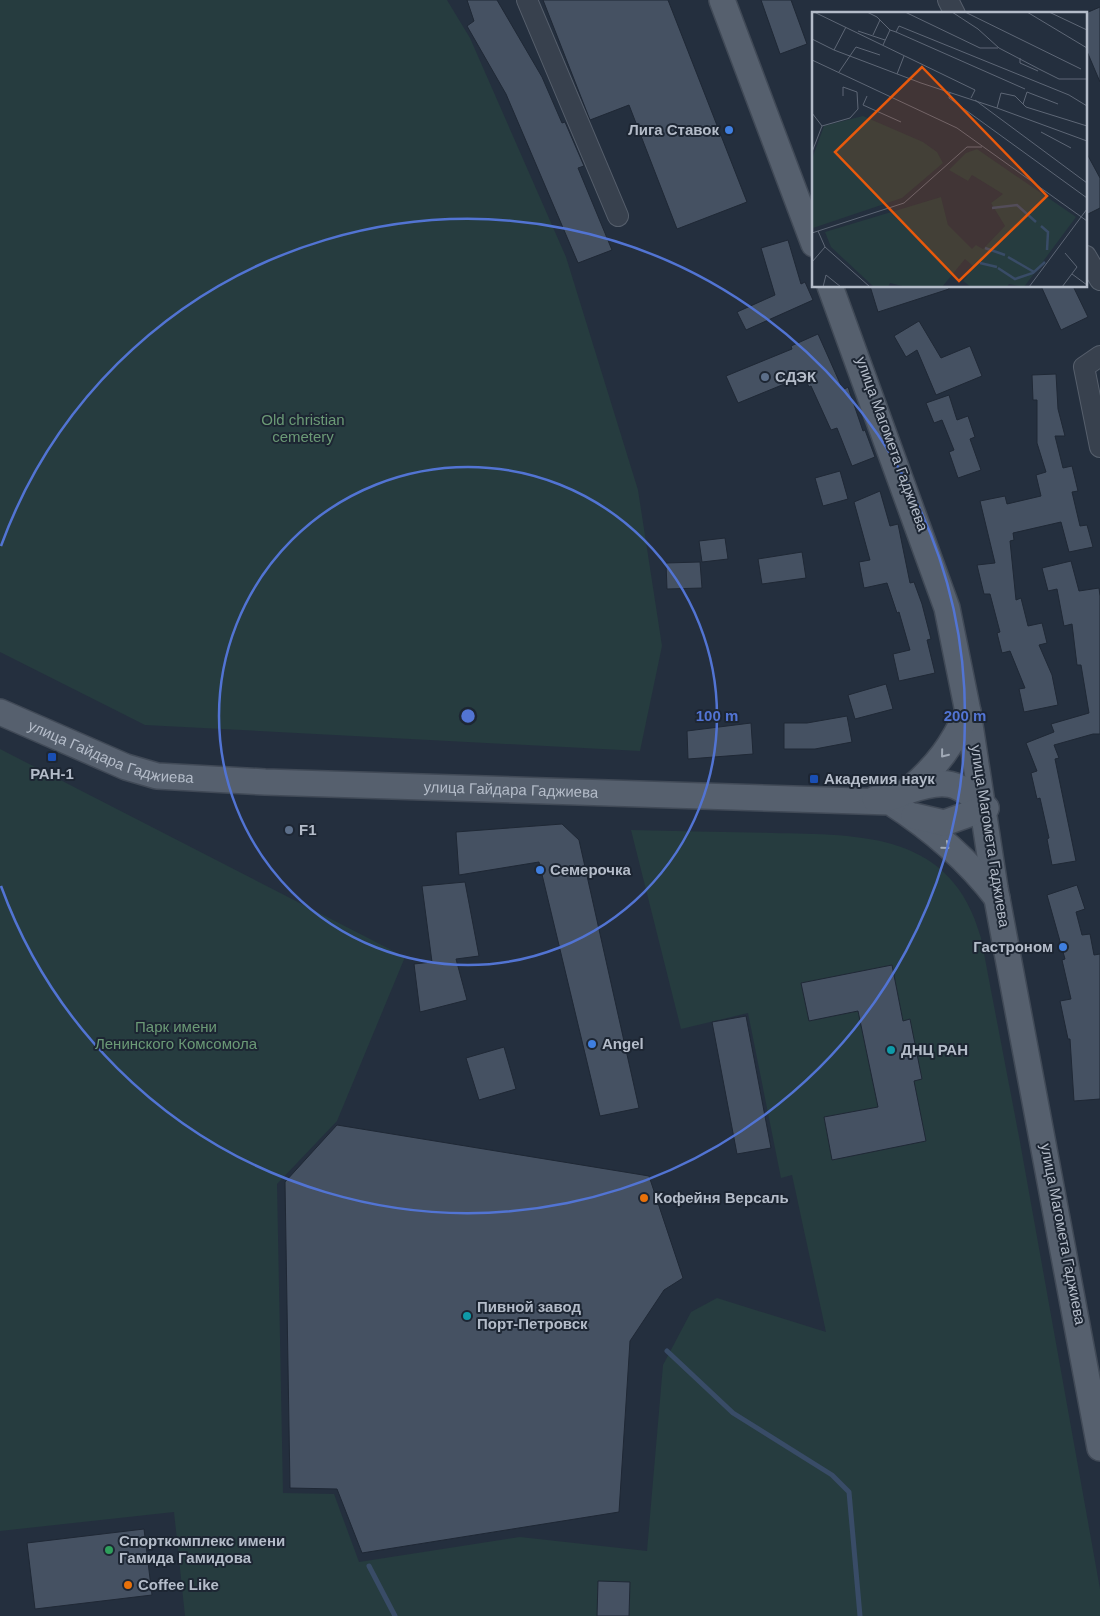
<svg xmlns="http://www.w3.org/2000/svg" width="1100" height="1616" viewBox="0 0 1100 1616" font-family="Arial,sans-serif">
  <rect width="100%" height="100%" fill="#242f3e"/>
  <path fill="#263c3f" d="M0,0h447l23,38 96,219 72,233 24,156 -22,105 -495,-26 -145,-73z
    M0,749l405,208 -68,164 -60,63 6,309 51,1 25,68 161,-25 127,14 16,-186 28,-53 26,-14 109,34 -34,-157 -11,3 -33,-165 -67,16 -50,-199c47,1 94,2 141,3 91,2 180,-1 209,105l39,204 80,447v27h-915l-11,-104 -174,19z"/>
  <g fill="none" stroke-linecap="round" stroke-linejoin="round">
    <path stroke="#394c67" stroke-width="5" d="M667,1351l66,62 99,62 17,17 11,124
      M369,1566l26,50"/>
  </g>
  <path fill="#455162" stroke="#1f2835" d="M467,0h30l45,77 20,46 3,-1 19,44 -6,2 34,82 -34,13 -72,-169 -39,-68 7,-5z
    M543,0h125l79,202 -70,27 -48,-124 -39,15z
    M761,0h30l16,44 -27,10z
    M1100,7v75l-14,-33v-36z
    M1086,152l14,26v30l-14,7z
    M788,240l13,44 4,-2 8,18 -67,30 -9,-18 38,-17 -14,-47z
    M870,286h78l1,3 -71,23z
    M1041,286h32l15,31 -27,13z
    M919,321l22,37 29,-12 12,30 -46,19 -19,-45 -11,7 -12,-21z
    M818,334l25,56 5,-3 15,44 2,-1 10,27 -23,9 -15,-38 -6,2 -20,-44 -2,1 -5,-11 -66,27 -12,-27 66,-27 -1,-3z
    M1056,374l2,35 7,27h-10l8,32 9,-2 6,25 -6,1 8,34 7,-1 6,22 -24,5 -8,-30 -48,11 1,7 -4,1 6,59 5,-2 7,28 14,-3 5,20 -8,2 13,30 6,30 -34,7 -5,-23 6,-1 -15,-37 -8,2 -5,-20 3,-1 -10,-38h-6l-7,-29 18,-2 -15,-62 25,-5 2,8 34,-8 -5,-21 10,-3 -9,-29v-43h-4l-1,-25z
    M949,395l8,25 11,-4 7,21 -5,2 11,31 -23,8 -9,-26 5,-2 -12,-30 -8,3 -8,-20z
    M840,471l8,28 -25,7 -8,-28z
    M880,491l10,35 8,-2 12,59 4,-1 8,22 9,35 -4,1 8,33 -36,8 -6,-27 17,-4 -11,-38 -2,1 -10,-30 -23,5 -5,-26 11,-2 -16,-58z
    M725,538l3,21 -26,3 -3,-21z
    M802,552l4,26 -44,6 -4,-25z
    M1071,561l8,30 20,-3 1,8v138h-7l-39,11 5,13 -4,1 21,102 -24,4 -5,-26 2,-1 -9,-40 -3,1 -6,-26 6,-2 -11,-28 28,-11 -3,-8 38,-11 -8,-48h-4l-5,-41 -8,2 -7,-37 -9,2 -6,-23z
    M700,562l2,26 -35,1 -1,-26z
    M886,684l7,25 -38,10 -7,-24z
    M847,716l5,26 -37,7h-31v-26h23z
    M751,723l2,31 -65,5 -1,-28z
    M562,824l17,16 60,268 -39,8 -61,-254 -80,13 -3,-43z
    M465,882l14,74 -23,3 11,41 -47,12 -6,-48 18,-2 -10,-76z
    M1077,885l8,24 -9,3 6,23 8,-1 4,21 6,-1v145l-26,2 -4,-62h-2l-8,-38 11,-2 -9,-39 3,-1 -18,-64z
    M892,965l11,56 7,-2 12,60 -8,2 12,60 -94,19 -8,-43 54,-10 -20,-96 -49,10 -8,-38z
    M746,1016l25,132 -34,6 -25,-132z
    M504,1047l12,42 -37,11 -13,-42z
    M337,1125l312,51 34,102 -19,12 -34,51 -11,171 -257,41 -25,-64 -47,-1 -5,-306z
    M144,1529l8,66 -117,14 -8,-66z
    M598,1581l32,1 -1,34h-32z"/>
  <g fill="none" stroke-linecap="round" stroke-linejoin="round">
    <g stroke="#565f6c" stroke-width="22">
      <path id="minor" d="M527,0l91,216
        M948,0l7,14
        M1086,256l14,24
        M1100,356l-16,11 16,80"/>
    </g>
    <g stroke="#414a57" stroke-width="28">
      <g id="major">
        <path d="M722,0l92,244"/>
        <path d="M830,286l117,322 21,104 27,176 105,560"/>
        <path id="s1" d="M0,712l126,55 31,9 108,6 625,20c39,25 78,58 107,96"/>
        <path d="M910,789c29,-25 41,-43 58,-77"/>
        <path d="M875,799c16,0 19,-3 33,-8 37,-13 50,-10 78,17"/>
        <path d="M914,816l30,7 42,-15"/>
      </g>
    </g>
    <use href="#minor" stroke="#38414e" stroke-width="20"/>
    <use href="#major" stroke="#56606e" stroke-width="25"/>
  </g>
  <defs><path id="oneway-chevron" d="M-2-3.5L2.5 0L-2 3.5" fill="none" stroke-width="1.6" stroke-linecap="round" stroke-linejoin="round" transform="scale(1.25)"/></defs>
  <g stroke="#a1aab7">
    <use href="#oneway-chevron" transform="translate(944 754) rotate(129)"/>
    <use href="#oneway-chevron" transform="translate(946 846) rotate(40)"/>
  </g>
  <g fill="none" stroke="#5274d3" stroke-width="2.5">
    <circle cx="468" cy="716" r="249"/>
    <path d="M1 546A497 497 0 1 1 1 886"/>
  </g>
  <g fill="#3f7fe0" stroke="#1d2633" stroke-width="2">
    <circle cx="729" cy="130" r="5"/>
    <circle cx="540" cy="870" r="5"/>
    <circle cx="1063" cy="947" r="5"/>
    <circle cx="592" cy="1044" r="5"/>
  </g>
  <g fill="#5c6f8a" stroke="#1d2633" stroke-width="2">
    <circle cx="765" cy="377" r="5"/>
    <circle cx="289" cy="830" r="5"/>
  </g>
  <g fill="#1a4fb4" stroke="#1d2633" stroke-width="2">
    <rect x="47" y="752" width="10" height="10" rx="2.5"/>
    <rect x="809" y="774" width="10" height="10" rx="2.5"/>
  </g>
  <g fill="#0f9aa8" stroke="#1d2633" stroke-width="2">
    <circle cx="891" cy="1050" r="5"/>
    <circle cx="467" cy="1316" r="5"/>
  </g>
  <g fill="#e8710a" stroke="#1d2633" stroke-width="2">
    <circle cx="644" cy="1198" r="5"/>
    <circle cx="128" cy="1585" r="5"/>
  </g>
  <circle fill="#2e9e5b" stroke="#1d2633" stroke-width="2" cx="109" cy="1550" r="5"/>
  <g text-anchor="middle" stroke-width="4" stroke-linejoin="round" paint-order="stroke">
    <g font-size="15" font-weight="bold" fill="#b4bcc9" stroke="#1d2633" text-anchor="start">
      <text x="719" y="135" text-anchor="end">Лига Ставок</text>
      <text x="775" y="382">СДЭК</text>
      <text x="52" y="779" text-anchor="middle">РАН-1</text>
      <text x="824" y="784">Академия наук</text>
      <text x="299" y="835">F1</text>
      <text x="550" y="875">Семерочка</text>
      <text x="1053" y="952" text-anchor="end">Гастроном</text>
      <text x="602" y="1049">Angel</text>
      <text x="901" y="1055">ДНЦ РАН</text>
      <text x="654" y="1203">Кофейня Версаль</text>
      <text x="477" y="1312">Пивной завод<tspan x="477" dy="17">Порт-Петровск</tspan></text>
      <text x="119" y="1546">Спорткомплекс имени<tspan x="119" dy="17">Гамида Гамидова</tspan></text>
      <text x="138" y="1590">Coffee Like</text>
    </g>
    <g font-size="15" fill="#6b9a76" stroke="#1d2633">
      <text x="303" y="425">Old сhristian<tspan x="303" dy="17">cemetery</tspan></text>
      <text x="176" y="1032">Парк имени<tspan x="176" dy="17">Ленинского Комсомола</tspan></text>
    </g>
    <g font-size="15" fill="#b4bcc9" stroke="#1d2633">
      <text transform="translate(892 444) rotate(70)" y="5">улица Магомета Гаджиева</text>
      <text dy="5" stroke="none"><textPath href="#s1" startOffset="119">улица Гайдара Гаджиева</textPath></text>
      <text dy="5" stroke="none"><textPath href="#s1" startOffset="524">улица Гайдара Гаджиева</textPath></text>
      <text transform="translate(990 836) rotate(81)" y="5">улица Магомета Гаджиева</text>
      <text transform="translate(1063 1234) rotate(79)" y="5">улица Магомета Гаджиева</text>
    </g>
  </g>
  <g transform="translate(812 12)">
    <rect width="275" height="275" fill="#242f3e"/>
    <path d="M51,104l60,26 14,10 6,11 -41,35 -89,30 -1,-69 12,-33zM165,137l99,68 -52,70 -15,-3 -2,3h-36l-8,-6 11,-14 -9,-8 -23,28h-36l-16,-4 -2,4h-14l-43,-40 -6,-15 116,-35 7,28 24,24 4,-4 7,4 22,-23 -14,-23 12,-9 -31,-19 -4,6 -19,-11 17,-17z" fill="#263c3f"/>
    <path fill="none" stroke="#394c67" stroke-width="2.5" d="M180,196l25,-3 19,17M229,214l7,6 -1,18M173,236l20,7M196,245l26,15M168,251l17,4M186,256l17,11 18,-6 12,-11"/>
    <path fill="none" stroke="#5e6776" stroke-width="1" d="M2,0l161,78 -4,8M55,0l10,5 13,13M93,0l75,36h18M140,0l26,17 21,19 40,21 20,10h28M153,0l116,57M215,0l60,36M237,0l38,18M78,18l6,2 3,-6 170,69 18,11M46,19l27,9M84,20l129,57M0,23v4l22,11 87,33 76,25 4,-15 14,3 11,11 61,19M61,23l7,-15M71,33l7,-15M22,38l12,-23M208,46v5l18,8M0,48l145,68 130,93M27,60l17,-25 24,8M85,62l7,-18M138,80l-1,6 138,100M55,84l-4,9 38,17M163,88l112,83M211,92l4,-12 31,12M185,96l90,33M0,101l10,13M10,114l28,-8 8,-9 -1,-17 -14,-5v9M229,120l30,16M0,140l10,-26M6,219l7,16 45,40M0,221l92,-30 63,-56h15M0,250l13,-15M260,262l15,11M11,275l3,-12 15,12M217,275l58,-78M250,275l15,-20 -12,-14"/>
    <path fill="#e8590c" fill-opacity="0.15" stroke="#e8590c" stroke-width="2.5" d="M110,55l125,129 -88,85 -124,-129z"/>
    <rect width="275" height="275" fill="none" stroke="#b4bcc9" stroke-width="2.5"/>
  </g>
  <circle cx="468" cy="716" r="8" fill="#5274d3" stroke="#1d2633" stroke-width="2.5"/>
  <g font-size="15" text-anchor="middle" font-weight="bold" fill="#5274d3" stroke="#1d2633" stroke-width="4" stroke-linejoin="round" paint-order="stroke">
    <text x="717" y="721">100 m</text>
    <text x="965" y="721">200 m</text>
  </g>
</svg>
